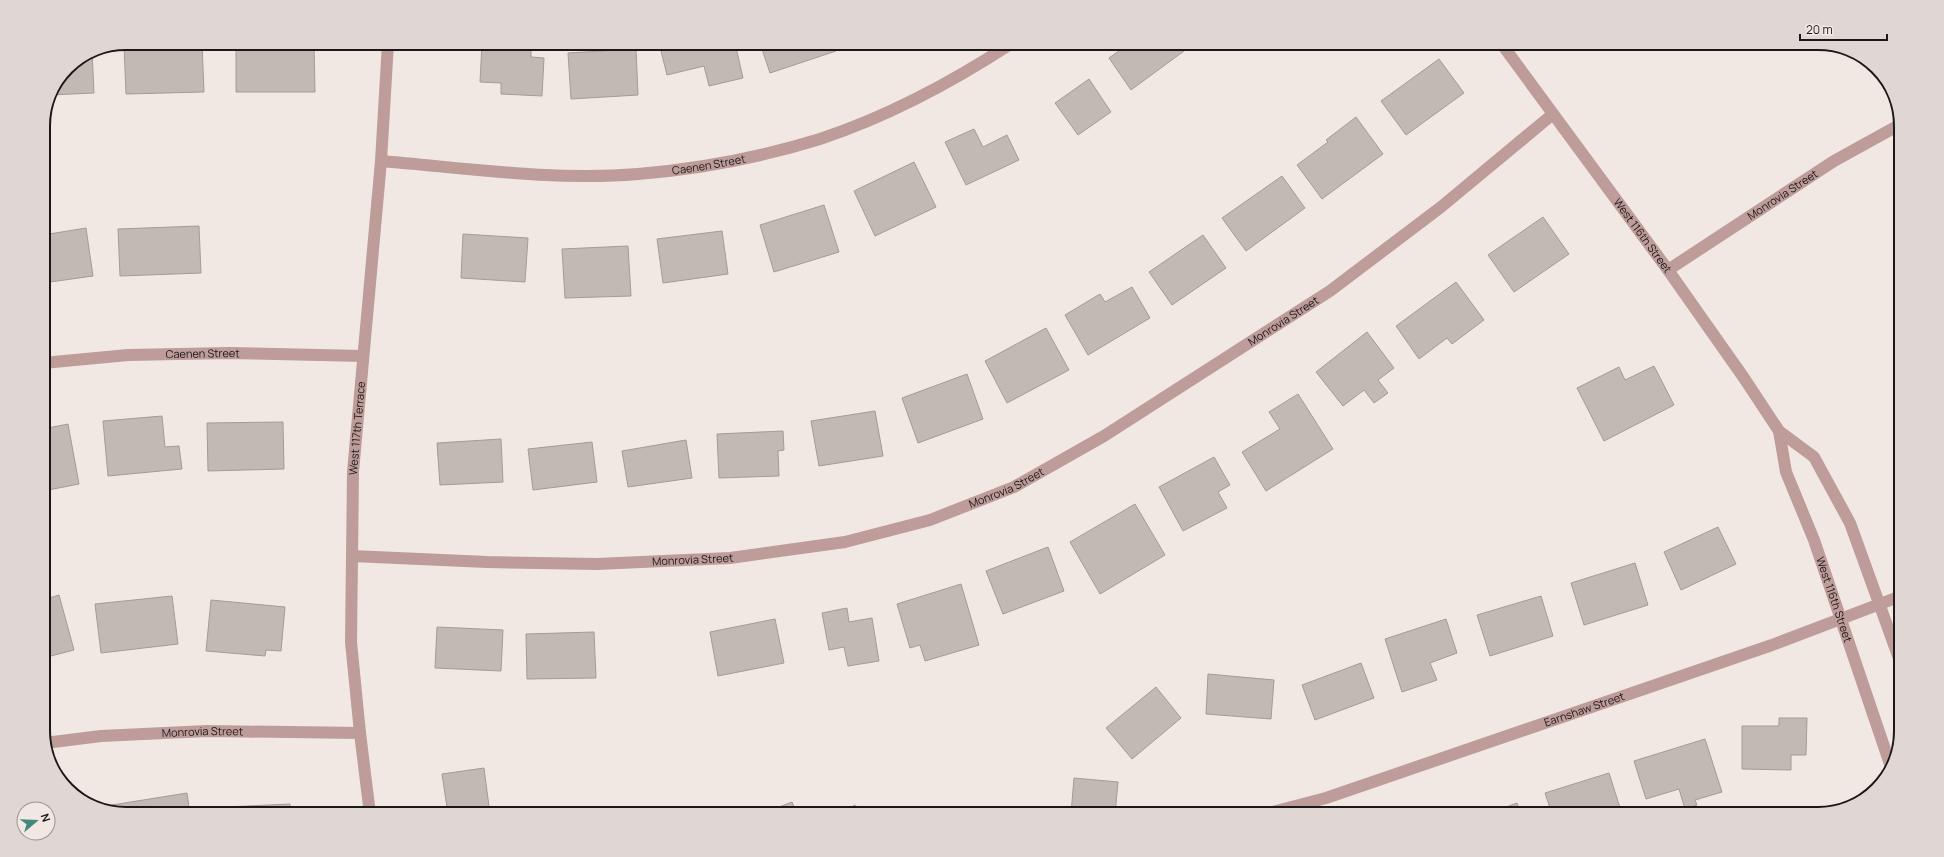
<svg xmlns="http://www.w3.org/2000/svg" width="1944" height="857" viewBox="0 0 1944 857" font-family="Manrope,sans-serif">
  <rect width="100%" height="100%" fill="#f1e7e3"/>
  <path fill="#c2b8b4" stroke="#a49b97" d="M202,43l2,49 -78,2 -2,-49z
    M236,43h78l1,49h-79z
    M482,43h49v14l13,1 -2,38 -41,-2v-11l-21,-1z
    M659,43h76l8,35 -34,8 -5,-20 -37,9z
    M760,43h74l2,8 -66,22z
    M1130,43h48l6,8 -53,39 -22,-32z
    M636,49l2,46 -67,4 -3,-46z
    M92,51l2,42 -45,2 18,-28z
    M1439,59l25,34 -58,42 -25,-34z
    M1089,79l22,33 -33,23 -23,-32z
    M1356,117l27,37 -61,45 -25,-34 31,-23 -2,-2z
    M974,129l9,18 24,-12 12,25 -53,25 -21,-43z
    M914,162l22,45 -61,29 -21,-45z
    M1282,176l23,32 -59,43 -24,-33z
    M824,205l15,47 -65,20 -14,-47z
    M1543,217l26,37 -55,38 -26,-37z
    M199,226l2,47 -81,3 -2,-47z
    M86,228l7,48 -50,7v-48z
    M722,231l6,43 -65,9 -6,-44z
    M463,234l65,4 -3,44 -64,-4z
    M1203,235l23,33 -54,37 -23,-33z
    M628,246l3,50 -66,2 -3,-49z
    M1456,282l28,38 -32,24 -5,-6 -28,21 -23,-33z
    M1132,287l18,31 -62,37 -23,-40 35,-21 5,8z
    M1046,328l23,42 -62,33 -22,-42z
    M1367,332l27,36 -16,12 10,13 -14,10 -10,-13 -21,16 -27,-34z
    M1654,366l20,39 -70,36 -27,-53 42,-21 6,13z
    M967,374l16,45 -65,24 -16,-45z
    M1298,394l35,55 -67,42 -24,-39 38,-23 -11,-17z
    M875,411l8,45 -64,10 -8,-45z
    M162,416l3,31 14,-1 3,23 -74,7 -5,-55z
    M283,422l1,47 -76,2 -1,-48z
    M68,424l11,60 -36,7v-62z
    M783,431l1,19 -6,1 1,25 -60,2 -2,-44z
    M501,439l2,43 -63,3 -3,-42z
    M686,440l6,38 -64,9 -6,-36z
    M592,442l5,40 -64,8 -5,-41z
    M1214,457l16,28 -12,7 9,16 -44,23 -24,-44z
    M1135,504l30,51 -65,39 -30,-52z
    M1718,527l18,37 -55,26 -17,-38z
    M1048,547l16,44 -61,23 -17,-43z
    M1635,563l13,42 -64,20 -13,-42z
    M961,584l18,61 -54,16 -5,-16 -10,3 -13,-44z
    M59,595l15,55 -31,8v-58z
    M172,596l6,48 -77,9 -6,-49z
    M1541,596l12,40 -63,20 -13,-41z
    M211,600l74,7 -4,44 -15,-1 -1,6 -59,-5z
    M847,608l2,14 23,-4 7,43 -31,5 -4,-19 -15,3 -7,-37z
    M775,619l9,44 -66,13 -8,-44z
    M1446,619l11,34 -27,10 7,17 -35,12 -17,-53z
    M437,627l66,3 -2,41 -66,-3z
    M594,632l2,46 -69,1 -1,-45z
    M1361,663l13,35 -59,22 -13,-35z
    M1208,674l66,6 -3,39 -65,-5z
    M1156,687l25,31 -49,41 -26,-31z
    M1779,718h28l-1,37h-15v15l-49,-1v-43h37z
    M1705,739l17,53 -27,8 2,5 -12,4 -6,-20 -33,10 -12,-38z
    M484,768l6,46h-42l-6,-40z
    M1609,773l13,41h-70l-7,-21z
    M1074,778l44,4 -3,32h-44z
    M187,793l3,21h-64l-13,-2 -1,-7z
    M792,802l5,12h-36z
    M1517,803l4,11h-34z
    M290,804v10h-64v-7z
    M854,805l17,9h-22z"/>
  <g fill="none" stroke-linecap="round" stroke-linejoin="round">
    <g stroke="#bd9c9a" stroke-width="12">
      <path id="s1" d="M1501,43l167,227 76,108 35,53 35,26 36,66 51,141"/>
      <path id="s2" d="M381,161c85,7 172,20 257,13 61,-5 124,-17 182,-35 66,-22 134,-58 192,-96"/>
      <path id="s3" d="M1668,270l166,-109 67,-37"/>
      <path id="s4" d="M43,363l85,-8 101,-2 134,3"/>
      <path id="s5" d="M1779,431l7,41 28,68 77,227"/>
      <path id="s6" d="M352,556l135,6 110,2 133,-6 115,-16 85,-22 84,-33 90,-51 226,-145 111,-84 112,-93"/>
      <path id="s7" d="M45,743l56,-7 106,-5 153,2"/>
      <path id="s8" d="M370,814l-10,-81 -9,-91 2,-170 28,-311 7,-118"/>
      <path id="s9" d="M1265,814l61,-16 446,-153 129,-49"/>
    </g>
  </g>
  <g text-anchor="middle" stroke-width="3" stroke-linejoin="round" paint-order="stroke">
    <g font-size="11" fill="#1b1817" stroke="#f1e7e3">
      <text dy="4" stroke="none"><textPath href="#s2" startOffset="329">Caenen Street</textPath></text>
      <text dy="4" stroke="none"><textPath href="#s3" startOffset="137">Monrovia Street</textPath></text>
      <text dy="4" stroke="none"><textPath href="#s1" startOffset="239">West 116th Street</textPath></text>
      <text dy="4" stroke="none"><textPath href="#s6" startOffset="989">Monrovia Street</textPath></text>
      <text dy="4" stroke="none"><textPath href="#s4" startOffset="160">Caenen Street</textPath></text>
      <text dy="4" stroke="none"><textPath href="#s8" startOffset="387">West 117th Terrace</textPath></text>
      <text dy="4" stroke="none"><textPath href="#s6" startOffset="665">Monrovia Street</textPath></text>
      <text dy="4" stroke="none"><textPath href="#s6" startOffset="341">Monrovia Street</textPath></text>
      <text dy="4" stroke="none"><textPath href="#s5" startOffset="178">West 116th Street</textPath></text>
      <text dy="4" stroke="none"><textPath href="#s9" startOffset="336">Earnshaw Street</textPath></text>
      <text dy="4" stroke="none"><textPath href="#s7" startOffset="158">Monrovia Street</textPath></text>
    </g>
  </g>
  <path d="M0 0H1944V857H0ZM126 50H1818A76 76 0 0 1 1894 126V731A76 76 0 0 1 1818 807H126A76 76 0 0 1 50 731V126A76 76 0 0 1 126 50Z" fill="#e0d6d3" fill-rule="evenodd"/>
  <path fill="none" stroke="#1b1817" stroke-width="2" d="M126 50H1818A76 76 0 0 1 1894 126V731A76 76 0 0 1 1818 807H126A76 76 0 0 1 50 731V126A76 76 0 0 1 126 50Z"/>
  <g transform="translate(36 821) rotate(71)"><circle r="19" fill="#f1e7e3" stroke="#9b9491"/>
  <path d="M0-3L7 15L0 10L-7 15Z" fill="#44887c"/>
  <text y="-6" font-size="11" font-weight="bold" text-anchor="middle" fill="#1b1817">N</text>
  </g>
  <path d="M1800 34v6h87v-6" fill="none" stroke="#1b1817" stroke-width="2"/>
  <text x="1806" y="34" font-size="12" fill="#1b1817" stroke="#f1e7e3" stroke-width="3" paint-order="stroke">20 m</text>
</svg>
